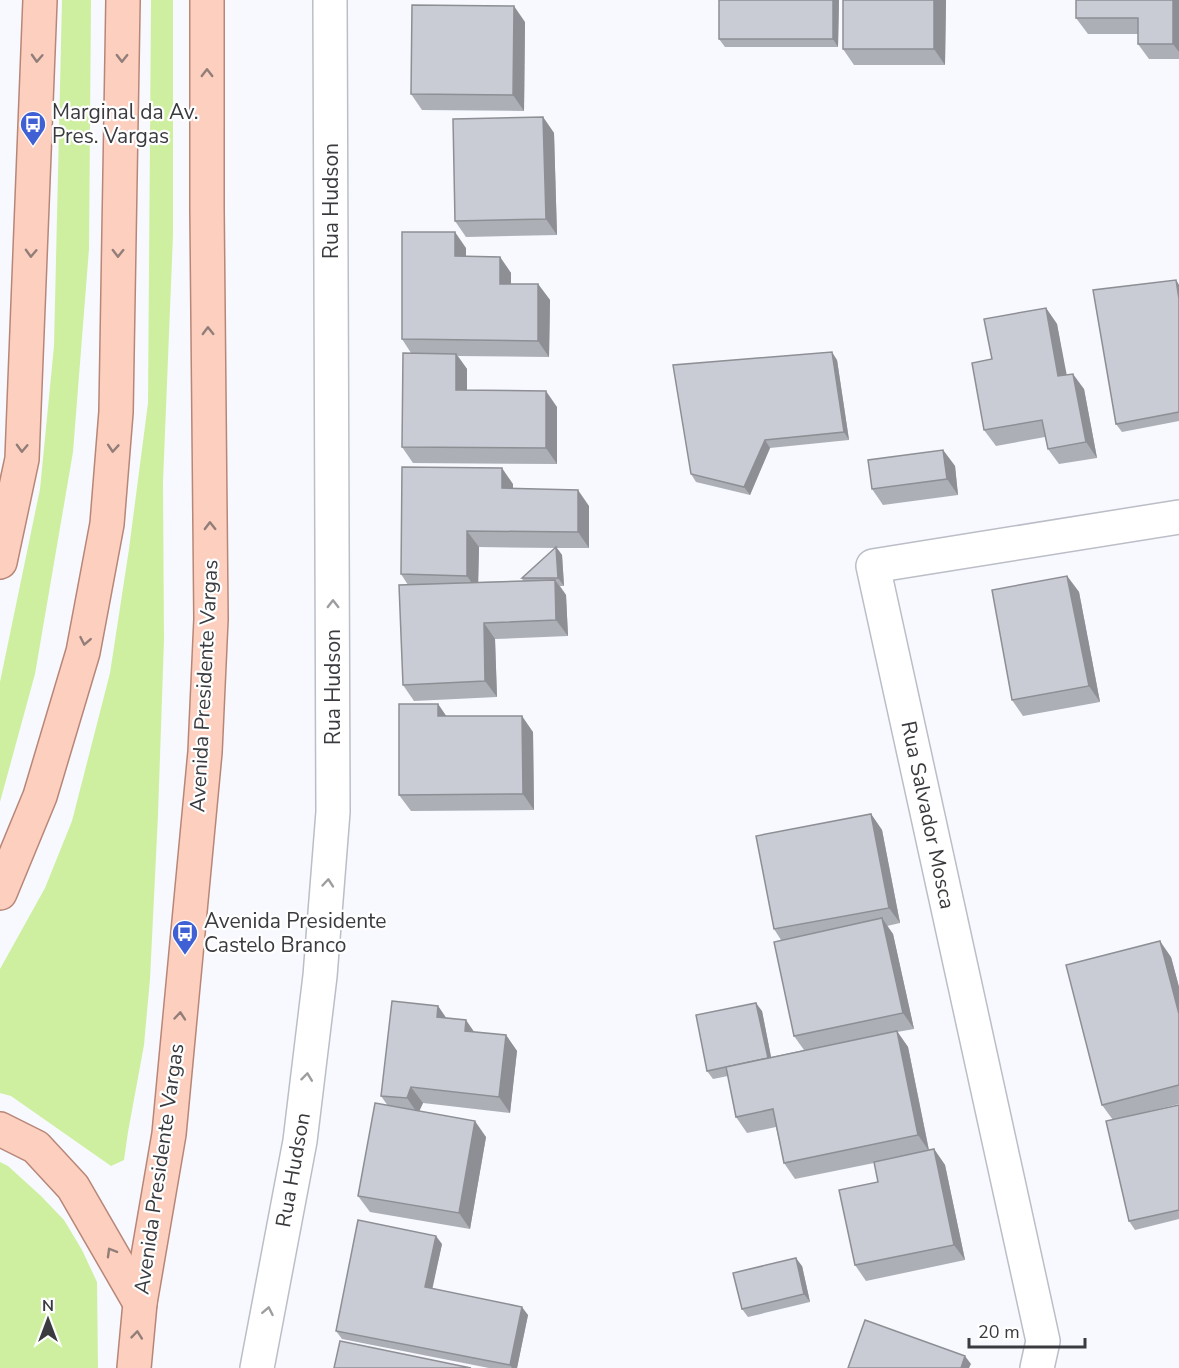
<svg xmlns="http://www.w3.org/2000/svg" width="1179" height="1368" font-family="'Nunito Sans',sans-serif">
	<rect width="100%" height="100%" fill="#f7f9ff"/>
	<!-- green -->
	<g fill="#ceef9f">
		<polygon points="62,0 91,0 89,249 73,452 35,674 0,802 0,682 40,489 54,346"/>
		<polygon points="151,0 173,0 173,235 163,482 164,640 158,815 150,979 144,1045 128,1132 124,1160 111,1166 11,1096 0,1093 0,969 45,888 72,821 110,673 129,549 148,403"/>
		<polygon points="0,1162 8,1166 41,1196 64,1220 82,1250 97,1282 98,1368 0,1368"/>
	</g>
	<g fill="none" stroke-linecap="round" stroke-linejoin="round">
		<!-- minor casing -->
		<g stroke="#bbbec7" stroke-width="36">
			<g id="minor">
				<polyline points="257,1368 300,1141 320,976 333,812 330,0"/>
				<polyline points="1037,1368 1043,1341 873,566 1179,517"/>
			</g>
		</g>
		<!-- primary casing -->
		<g stroke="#b88677" stroke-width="36">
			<g id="primary">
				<polyline points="0,562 22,459 40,0"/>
				<polyline points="0,893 40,796 83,652 107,524 116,412 123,0"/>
				<polyline points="0,1129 36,1147 73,1187 140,1303"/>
				<polyline points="134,1368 140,1303 169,1134 205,752 211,619 207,209 207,0"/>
			</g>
		</g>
		<!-- minor -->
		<use href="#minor" stroke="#fff" stroke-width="33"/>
		<!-- primary -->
		<use href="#primary" stroke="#fdcfbf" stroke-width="33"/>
	</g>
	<!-- wall -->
	<g fill="#adafb7" fill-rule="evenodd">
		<polygon points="839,0 838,47 725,47 719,39"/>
		<polygon points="843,0 946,0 945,65 854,65 843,49"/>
		<polygon points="1179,0 1179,59 1149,59 1138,44 1138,34 1088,34 1076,18"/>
		<polygon points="525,22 524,111 422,110 411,94"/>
		<polygon points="543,117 554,133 557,235 466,237 455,221"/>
		<polygon points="466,248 466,256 500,257 511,273 511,284 538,284 550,300 549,357 458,356 467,369 467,390 557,407 557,464 413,463 402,447 411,353 402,339"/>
		<polygon points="1176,280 1179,285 1179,421 1122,432 1116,424"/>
		<polygon points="1046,308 1057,324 1066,375 1084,389 1097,458 1059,464 1048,449 1045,437 996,446 984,430 992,359"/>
		<polygon points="837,360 849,440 770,448 750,495 696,482 691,474"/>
		<polygon points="943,450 955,466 958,495 883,505 872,489"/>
		<path d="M 513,484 L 513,489 L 589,506 L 589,548 L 557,548 L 562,555 L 564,586 L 560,586 L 566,595 L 568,636 L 495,639 L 497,697 L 414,701 L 403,685 L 408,585 L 401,574 ZM 479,547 L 556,548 L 522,578 L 523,581 L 478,582 Z"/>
		<polygon points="1067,576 1079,592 1100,702 1023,716 1012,700"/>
		<polygon points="438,704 446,716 533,732 534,810 411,811 399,795"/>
		<polygon points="871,814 882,830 900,923 887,926 893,934 914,1029 897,1032 908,1047 929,1150 934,1149 945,1165 965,1260 866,1281 855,1265 878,1182 874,1163 795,1179 784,1163 776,1127 747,1133 736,1117 728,1076 713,1079 707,1071 762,1011 771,1057 804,1050 794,1036 781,940 774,929"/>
		<polygon points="1171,957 1179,987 1179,1104 1142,1113 1179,1105 1179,1219 1135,1230 1129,1221 1113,1120 1102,1105"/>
		<polygon points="438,1006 446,1018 475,1032 506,1035 517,1051 510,1113 423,1103 419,1111 486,1137 470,1229 370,1212 358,1196 388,1106 381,1096"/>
		<polygon points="442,1244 432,1288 528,1315 517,1368 489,1368 342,1339 336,1331"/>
		<polygon points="802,1266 810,1302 748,1317 742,1309"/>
	</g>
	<!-- shaded-wall -->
	<g fill="#8d8f95">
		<polygon points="833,0 839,0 838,47 833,39"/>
		<polygon points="934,0 946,0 945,65 934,49"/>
		<polygon points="1173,0 1179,0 1179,52 1173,44"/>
		<polygon points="514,6 525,22 524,111 513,95"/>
		<polygon points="543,117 554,133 557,235 546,219"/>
		<polygon points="455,232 466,248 466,272 455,256"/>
		<polygon points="500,257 511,273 511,300 500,284"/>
		<polygon points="1176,280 1179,285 1179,299"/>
		<polygon points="538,284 550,300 549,357 538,341"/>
		<polygon points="1046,308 1057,324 1070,392 1058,376"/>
		<polygon points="832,352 837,360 849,440 844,432"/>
		<polygon points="456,354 467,369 467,406 456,390"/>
		<polygon points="1073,374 1084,389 1097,458 1086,442"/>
		<polygon points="546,391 557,407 557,464 546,448"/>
		<polygon points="765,440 770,448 750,495 744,487"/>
		<polygon points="943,450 955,466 958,495 947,479"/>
		<polygon points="502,468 513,484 513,504 502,488"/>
		<polygon points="578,490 589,506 589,548 578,532"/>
		<polygon points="467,531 479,547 478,592 467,576"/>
		<polygon points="556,547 562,555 564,586 558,578"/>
		<polygon points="1067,576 1079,592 1100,702 1089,686"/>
		<polygon points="555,580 566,595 568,636 556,620"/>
		<polygon points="484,623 495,639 497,697 485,681"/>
		<polygon points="438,704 449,720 438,716"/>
		<polygon points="522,716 533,732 534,810 523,794"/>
		<polygon points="871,814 882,830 900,923 889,908"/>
		<polygon points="882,918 893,934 914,1029 903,1013"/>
		<polygon points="1160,941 1171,957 1179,987 1179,1014"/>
		<polygon points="756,1003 762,1011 773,1067 768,1059"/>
		<polygon points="438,1006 449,1022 437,1017"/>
		<polygon points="466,1020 477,1036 465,1031"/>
		<polygon points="897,1031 908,1047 929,1151 918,1135"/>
		<polygon points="506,1035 517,1051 510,1113 499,1097"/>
		<polygon points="411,1087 423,1103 418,1114 407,1098"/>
		<polygon points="475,1121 486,1137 470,1229 459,1213"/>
		<polygon points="934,1149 945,1165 965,1260 954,1245"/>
		<polygon points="436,1236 442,1244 431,1295 425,1287"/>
		<polygon points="796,1258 802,1266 810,1302 804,1294"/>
		<polygon points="522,1307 528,1315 517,1368 512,1368 510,1365"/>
		<polygon points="965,1356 971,1364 969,1368 961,1368"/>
	</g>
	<!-- building -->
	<g fill="#c9ccd5" stroke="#8d8f95" stroke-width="1.5">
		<rect x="719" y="0" width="114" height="39"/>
		<rect x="843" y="0" width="91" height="49"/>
		<polygon points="1076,0 1173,0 1173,44 1138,44 1138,18 1076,18"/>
		<polygon points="412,5 514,6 513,95 411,94"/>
		<polygon points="543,117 546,219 455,221 453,119"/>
		<polygon points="402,232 455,232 455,256 500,257 500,284 538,284 538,341 402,339"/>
		<polygon points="1176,280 1179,299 1179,412 1116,424 1093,290"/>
		<polygon points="1046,308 1058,376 1073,374 1086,442 1048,449 1042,420 984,430 972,363 992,359 984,319"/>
		<polygon points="832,352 844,432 765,440 744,487 691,474 673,365"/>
		<polygon points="403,353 456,354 456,390 546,391 546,448 402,447"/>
		<polygon points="943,450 947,479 872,489 868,460"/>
		<polygon points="402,467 502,468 502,488 578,490 578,532 467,531 467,576 401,574"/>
		<polygon points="556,547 558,578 522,578"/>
		<polygon points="1067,576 1089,686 1012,700 992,590"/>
		<polygon points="555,580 556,620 484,623 485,681 403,685 399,585"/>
		<polygon points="399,704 438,704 438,716 522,716 523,794 399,795"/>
		<polygon points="871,814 889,908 774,929 756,836"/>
		<polygon points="882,918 903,1013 794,1036 774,942"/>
		<polygon points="1160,941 1179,1014 1179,1085 1102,1105 1066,965"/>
		<polygon points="392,1001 438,1006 437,1017 466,1020 465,1031 506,1035 499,1097 411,1087 407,1098 381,1096"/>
		<polygon points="756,1003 768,1058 707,1071 696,1015"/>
		<polygon points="897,1031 918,1135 784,1163 773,1109 736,1117 726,1067"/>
		<polygon points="375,1103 475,1121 459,1213 358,1196"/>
		<polygon points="1179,1105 1179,1210 1129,1221 1106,1121"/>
		<polygon points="934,1149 954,1245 855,1265 839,1190 878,1182 874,1162"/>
		<polygon points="358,1220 436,1236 425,1287 522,1307 510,1365 336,1331"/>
		<polygon points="796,1258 804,1294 742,1309 733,1273"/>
		<polygon points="865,1320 965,1356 961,1368 848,1368"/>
		<polygon points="340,1341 471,1368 334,1368"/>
	</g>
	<!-- one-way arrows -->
	<defs><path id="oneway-chevron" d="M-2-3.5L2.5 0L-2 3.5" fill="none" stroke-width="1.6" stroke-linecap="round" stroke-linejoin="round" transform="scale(1.5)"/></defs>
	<g stroke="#927e79">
		<use href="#oneway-chevron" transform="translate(37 58) rotate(93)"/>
		<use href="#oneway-chevron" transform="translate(122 58) rotate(91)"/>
		<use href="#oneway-chevron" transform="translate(207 73) rotate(-90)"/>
		<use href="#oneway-chevron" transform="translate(31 253) rotate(92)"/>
		<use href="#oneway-chevron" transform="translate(118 253) rotate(91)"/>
		<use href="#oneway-chevron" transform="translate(208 331) rotate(-91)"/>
		<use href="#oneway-chevron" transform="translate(22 448) rotate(92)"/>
		<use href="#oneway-chevron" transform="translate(113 448) rotate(94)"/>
		<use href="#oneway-chevron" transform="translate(210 526) rotate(-91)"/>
		<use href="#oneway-chevron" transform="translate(85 641) rotate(101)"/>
		<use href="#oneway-chevron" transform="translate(180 1016) rotate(-85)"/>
		<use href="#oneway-chevron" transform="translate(111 1252) rotate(-120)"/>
		<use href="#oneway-chevron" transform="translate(137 1335) rotate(-84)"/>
	</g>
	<g stroke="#9c9d9f">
		<use href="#oneway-chevron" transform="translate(333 604) rotate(-90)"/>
		<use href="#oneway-chevron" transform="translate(328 883) rotate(-85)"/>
		<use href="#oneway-chevron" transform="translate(307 1077) rotate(-83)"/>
		<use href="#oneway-chevron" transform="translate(268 1311) rotate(-79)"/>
	</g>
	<!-- icons -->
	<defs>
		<g id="bus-pin" transform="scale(1.35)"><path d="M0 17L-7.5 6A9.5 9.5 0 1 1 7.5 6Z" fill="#3f61d3" stroke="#fff"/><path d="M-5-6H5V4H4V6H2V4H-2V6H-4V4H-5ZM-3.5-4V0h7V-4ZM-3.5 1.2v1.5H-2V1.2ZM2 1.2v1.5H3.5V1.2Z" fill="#fff"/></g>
	</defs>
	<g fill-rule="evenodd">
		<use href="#bus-pin" x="33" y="124"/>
		<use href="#bus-pin" x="185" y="933"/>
	</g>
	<g text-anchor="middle" stroke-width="4.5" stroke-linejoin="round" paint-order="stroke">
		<!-- poi labels -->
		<g font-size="21" fill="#3a3b3f" stroke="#fff" text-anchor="start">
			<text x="52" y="119">Marginal da Av.<tspan x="52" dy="24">Pres. Vargas</tspan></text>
			<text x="204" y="928">Avenida Presidente<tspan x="204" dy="24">Castelo Branco</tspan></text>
		</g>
		<!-- street labels -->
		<g font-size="21" fill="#3a3b3f" stroke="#fff">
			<text transform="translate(331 201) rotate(-90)" y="7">Rua Hudson</text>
			<text transform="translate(204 686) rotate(-87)" y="7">Avenida Presidente Vargas</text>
			<text transform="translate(333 687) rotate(-90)" y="7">Rua Hudson</text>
			<text transform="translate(928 815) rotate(78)" y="7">Rua Salvador Mosca</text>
			<text transform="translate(159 1169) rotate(-82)" y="7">Avenida Presidente Vargas</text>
			<text transform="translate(293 1170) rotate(-80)" y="7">Rua Hudson</text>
		</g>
	</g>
	<!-- north arrow -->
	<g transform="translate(48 1320)" stroke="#ffffff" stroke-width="4.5" paint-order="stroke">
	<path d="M0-4.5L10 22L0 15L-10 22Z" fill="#3a3b3f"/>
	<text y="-9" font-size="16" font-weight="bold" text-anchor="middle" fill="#3a3b3f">N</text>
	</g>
	<!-- scale -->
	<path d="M969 1338v9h116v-9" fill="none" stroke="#3a3b3f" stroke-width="3"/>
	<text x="978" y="1338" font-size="18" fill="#3a3b3f" stroke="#ffffff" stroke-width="4.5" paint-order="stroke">20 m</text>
</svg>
